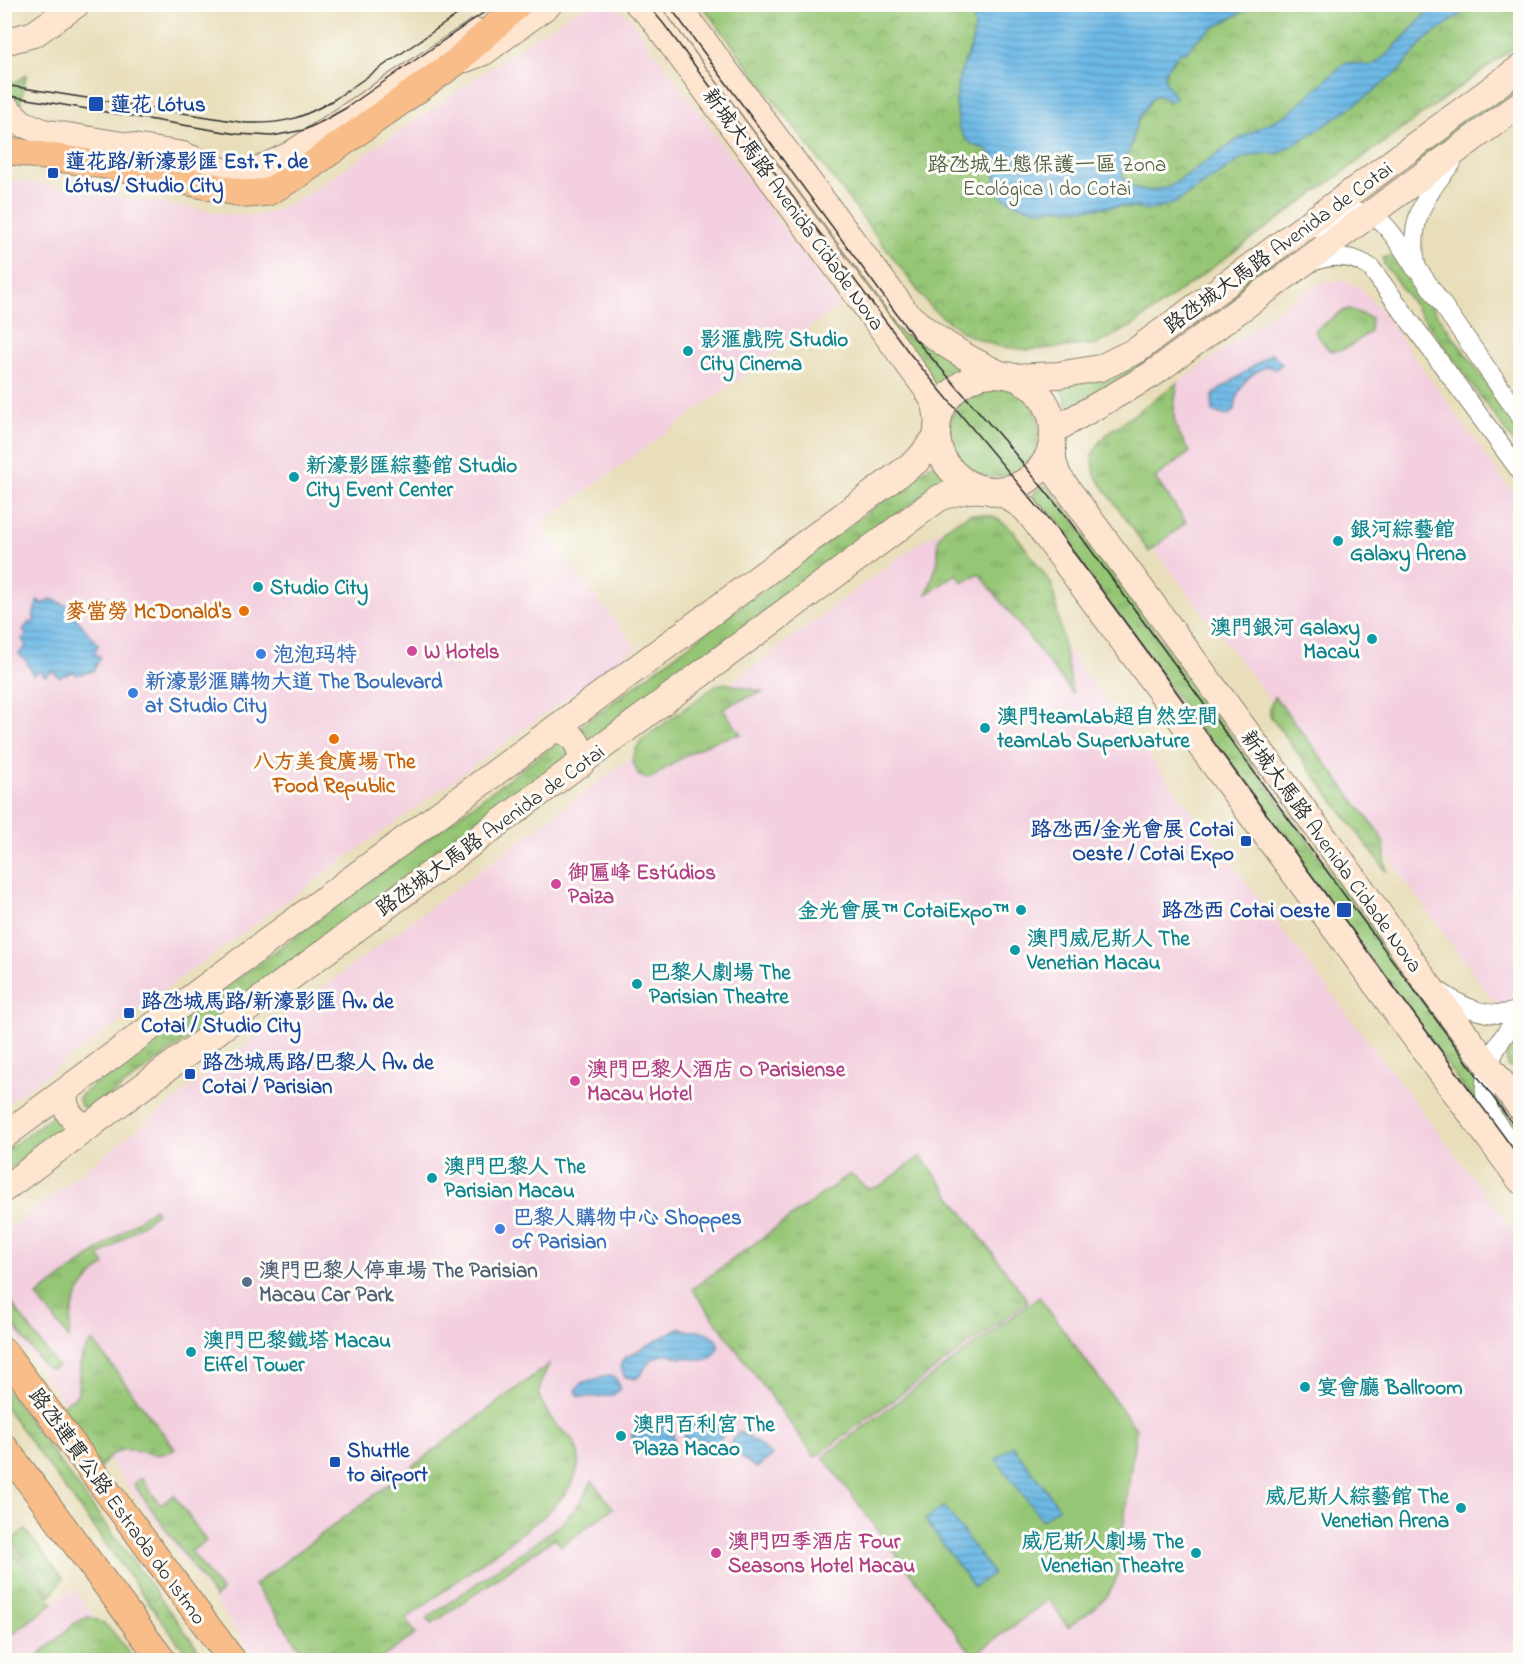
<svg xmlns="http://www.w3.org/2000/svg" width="1525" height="1665" font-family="'Indie Flower','LXGW WenKai TC',sans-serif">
	<defs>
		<pattern id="grass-tufts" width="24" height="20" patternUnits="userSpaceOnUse" patternTransform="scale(1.5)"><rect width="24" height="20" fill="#95c675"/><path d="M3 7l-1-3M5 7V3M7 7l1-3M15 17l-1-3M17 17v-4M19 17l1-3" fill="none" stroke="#7aa160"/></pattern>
		<pattern id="park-crowns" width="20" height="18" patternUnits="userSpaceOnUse" patternTransform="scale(1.5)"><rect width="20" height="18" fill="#95c675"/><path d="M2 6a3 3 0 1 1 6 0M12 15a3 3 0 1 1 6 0" fill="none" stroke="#7aa160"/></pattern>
		<pattern id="water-rules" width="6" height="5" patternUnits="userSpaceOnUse" patternTransform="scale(1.5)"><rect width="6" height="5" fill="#6dbae7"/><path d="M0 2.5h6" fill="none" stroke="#5a97bb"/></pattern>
	</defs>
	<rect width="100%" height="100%" fill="#fdfcf7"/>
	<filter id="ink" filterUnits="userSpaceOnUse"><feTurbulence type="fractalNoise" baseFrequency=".0167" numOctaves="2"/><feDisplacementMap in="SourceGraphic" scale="12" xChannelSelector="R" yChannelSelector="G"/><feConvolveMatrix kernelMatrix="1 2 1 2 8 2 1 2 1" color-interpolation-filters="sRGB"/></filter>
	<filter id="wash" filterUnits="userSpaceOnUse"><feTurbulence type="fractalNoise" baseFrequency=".008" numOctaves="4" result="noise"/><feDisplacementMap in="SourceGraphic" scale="24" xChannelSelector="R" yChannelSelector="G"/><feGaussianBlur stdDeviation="1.35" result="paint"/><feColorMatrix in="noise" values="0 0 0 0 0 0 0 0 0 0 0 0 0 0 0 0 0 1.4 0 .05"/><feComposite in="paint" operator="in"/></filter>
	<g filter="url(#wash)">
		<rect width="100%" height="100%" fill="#e8deba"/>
		<!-- built -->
		<g fill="#f3cfdf">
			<polygon points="598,4 619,10 630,18 840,305 540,525 636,648 5,1105 5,179 239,216 256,216 275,211 312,191 573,12"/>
			<polygon points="1341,280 1359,287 1378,307 1520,503 1520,1037 1328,775 1107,488 1130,418 1296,297 1321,283"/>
			<polygon points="953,529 991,550 1520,1239 1520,1660 257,1660 218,1605 5,1325 5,1232 251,1041 920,542 940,531"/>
			<polygon points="73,1588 126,1660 5,1660 5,1642"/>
		</g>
		<!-- grass -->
		<g fill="url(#grass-tufts)" stroke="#607850" stroke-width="1.5">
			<path d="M 653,5 L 662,5 L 914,333 L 966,366 C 953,373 944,380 936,392 Z"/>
			<polygon points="26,75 16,128 5,136 5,89"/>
			<polygon points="1520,79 1520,88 1118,381 1068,413 1064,395 1056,384 1084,381"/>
			<polygon points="1394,255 1520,429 1520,451 1384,264 1383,258"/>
			<path d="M 1349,309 L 1371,318 L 1370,331 C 1359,340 1344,354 1329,350 L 1314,331 L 1341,312 Z"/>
			<path d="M 1178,383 C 1172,417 1170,422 1190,452 L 1155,478 L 1186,522 L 1149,552 L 1095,475 L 1092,455 L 1102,439 L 1112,430 Z"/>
			<circle cx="994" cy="432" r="45"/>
			<polygon points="935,462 946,478 588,742 586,733 578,728"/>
			<polygon points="1041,487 1047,487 1052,491 1520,1131 1520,1164 1031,499 1033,494"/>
			<polygon points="970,514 993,516 1002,522 1014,532 1052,585 1073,694 979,573 963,583 957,574 927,594 938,561 938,539 945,528"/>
			<path d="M 724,683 L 763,692 L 735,702 L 723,709 L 741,734 C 707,740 680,758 653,777 L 647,779 L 639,776 L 632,760 L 637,747 L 643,739 L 717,685 Z"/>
			<polygon points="1275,697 1379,833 1384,844 1386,871 1270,716 1270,707"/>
			<polygon points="560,741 565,742 570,756 95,1107 88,1110 81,1106 79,1098 84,1092"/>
			<polygon points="1520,1034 1520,1051 1511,1068 1507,1066 1506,1055"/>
			<polygon points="59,1111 68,1125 5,1172 4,1152"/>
			<polygon points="921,1156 1028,1301 815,1457 692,1289 850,1174 868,1189 880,1186"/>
			<path d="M 154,1208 L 157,1213 L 99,1257 L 105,1265 C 76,1288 71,1303 69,1339 L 37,1296 Z"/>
			<path d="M 10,1301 L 58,1367 C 52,1371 49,1369 43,1365 L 5,1313 L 5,1304 Z"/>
			<path d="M 93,1341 L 175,1449 C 145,1468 128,1428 100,1468 L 54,1411 L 77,1395 C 81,1376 76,1353 93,1341 Z"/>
			<path d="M 549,1364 L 541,1382 L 539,1397 C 544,1406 549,1417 556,1425 C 562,1430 569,1434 573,1441 C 591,1469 563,1499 543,1517 L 406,1619 L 416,1634 L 379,1660 L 342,1660 L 334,1650 L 319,1660 L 309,1660 L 254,1585 Z"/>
			<polygon points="5,1388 206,1660 191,1660 5,1407"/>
			<polygon points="141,1477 160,1505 174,1495 206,1541 191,1551 221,1591 215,1598 135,1486 135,1482"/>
			<path d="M 592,1481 L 613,1508 L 561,1546 L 555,1538 L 432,1624 L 427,1618 C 452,1601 477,1583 502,1565 C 535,1542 577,1520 592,1481 Z"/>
			<polygon points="25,1530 63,1578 53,1593 50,1595 11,1540"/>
			<path d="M 88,1617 C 110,1621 121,1643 134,1660 L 33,1660 L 75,1623 Z"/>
		</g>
		<!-- park -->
		<g fill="url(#park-crowns)" stroke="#607850" stroke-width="1.5">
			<polygon points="1520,4 1520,43 1132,326 1097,344 1028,350 997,346 965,334 931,308 702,5"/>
			<polygon points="4,1537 53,1603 5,1640 4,1640"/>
		</g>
		<!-- garden -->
		<path fill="#95c675" stroke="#607850" stroke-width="1.5" d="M 1039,1297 L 1136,1429 L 1117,1576 C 1110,1601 1088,1612 1068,1627 L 1049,1599 L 973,1656 L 823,1457 Z"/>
		<!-- water -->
		<g fill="url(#water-rules)" stroke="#4c7289" stroke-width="1.5">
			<path d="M 972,5 L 1255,5 C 1238,15 1195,34 1187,52 L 1180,52 C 1161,76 1159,73 1176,98 L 1168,102 L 1165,97 L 1154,96 L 1141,114 L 1133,134 L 1133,141 L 1124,161 L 1122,175 L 1129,186 L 1148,191 L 1169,187 L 1242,137 L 1289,113 L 1346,62 L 1372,66 L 1390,52 L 1434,5 L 1473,5 L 1424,41 L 1399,71 L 1366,97 L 1321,128 L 1279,153 L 1258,154 L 1243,158 L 1175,203 L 1151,210 L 1118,206 L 1083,209 L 1056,208 L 1038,210 L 1018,205 L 1001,196 L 995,179 L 995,161 L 988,150 L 973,145 L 965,138 L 959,127 L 956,103 L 959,77 L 971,46 L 975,29 Z"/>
			<path d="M 1272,353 L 1282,364 L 1276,369 L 1267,366 C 1247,375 1236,388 1235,410 L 1227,416 L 1213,412 L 1212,397 L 1215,393 Z"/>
			<polygon points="51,599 66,605 98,645 94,654 101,657 93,671 77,675 74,672 59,677 53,671 45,676 39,671 33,675 27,662 19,654 26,646 22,639 27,636 23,630 29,622 33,623 35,618 33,616 38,600 42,604"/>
			<path d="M 679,1328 C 689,1334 701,1328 711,1335 C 714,1337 718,1341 718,1346 C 719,1350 717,1351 715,1354 C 707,1363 699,1360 689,1358 C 683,1356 687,1359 680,1358 C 675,1357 672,1354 667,1354 C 642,1358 649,1369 636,1379 L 625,1377 C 620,1369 620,1364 626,1357 Z"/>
			<path d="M 609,1375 C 617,1378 619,1382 619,1390 L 613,1395 C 607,1396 583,1398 578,1396 L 576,1390 C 581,1380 585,1382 593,1380 C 599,1378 603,1376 609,1375 Z"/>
			<polygon points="683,1419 709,1421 726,1426 719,1444 708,1441 684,1439"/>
			<polygon points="671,1421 674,1440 662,1442 641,1451 631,1435 652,1425"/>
			<polygon points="738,1431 756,1442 772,1456 756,1468 729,1448"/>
			<polygon points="1013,1446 1059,1507 1042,1520 996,1459"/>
			<polygon points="944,1506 993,1573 974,1587 925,1520"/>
		</g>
	</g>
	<g filter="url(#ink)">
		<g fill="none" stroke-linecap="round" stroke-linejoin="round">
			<!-- street casing -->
			<g stroke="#8a8472" stroke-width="20">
				<g id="street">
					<path d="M 1452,163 C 1424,195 1407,225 1417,268 L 1520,416"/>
					<path d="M 1321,230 C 1329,224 1336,217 1345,214 C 1380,201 1399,245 1415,268"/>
					<path d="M 1310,263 C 1331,254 1353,255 1371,268 L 1520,471"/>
					<path d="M 1439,991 C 1463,1008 1491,1021 1520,1010"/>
					<path d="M 1520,1016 C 1498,1039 1474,1079 1490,1112 C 1498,1127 1511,1141 1520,1154"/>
				</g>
			</g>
			<!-- secondary casing -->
			<g stroke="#8a8472" stroke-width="28">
				<g id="secondary">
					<polyline points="638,4 651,16 926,388 935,403 938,420"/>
					<path d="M 676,4 L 907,314 C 935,340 965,358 1000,374"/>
					<polyline points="4,42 34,34 77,4"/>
					<polyline points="465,59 484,52 549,4"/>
					<polyline points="4,106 22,123 43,132 183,155 235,176 258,170 290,155 477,32"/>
					<circle cx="995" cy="432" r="58"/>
					<polyline points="1014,377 1058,375 1100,368 1137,350 1520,68"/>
					<polyline points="1054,430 1151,375 1520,104"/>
					<polyline points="1053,445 1053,461 1058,476 1354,878 1427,983 1520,1107"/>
					<polyline points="989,491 1006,495 1026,509 1520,1180"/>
					<path d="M 555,729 C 573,732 582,745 581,764"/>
					<path d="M 65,1092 C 63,1110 72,1123 90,1126"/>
					<polyline points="4,1136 918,460 937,436"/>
					<path d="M 4,1189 L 939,498 C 955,492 967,489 983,490"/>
				</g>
			</g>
			<!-- primary casing -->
			<g stroke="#8a8472" stroke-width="29">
				<g id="primary">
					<path d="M 4,150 L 124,168 L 246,194 L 268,192 L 299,174 L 456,62 C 476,42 498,25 518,4"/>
					<polyline points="4,1352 232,1660"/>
					<polyline points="4,1447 162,1660"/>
				</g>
			</g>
			<!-- street -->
			<use href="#street" stroke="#fff" stroke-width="18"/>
			<!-- secondary -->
			<use href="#secondary" stroke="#fde5d0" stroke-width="26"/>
			<!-- primary -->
			<use href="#primary" stroke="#f9bd89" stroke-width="27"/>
			<!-- tram -->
			<g stroke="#2b2b2b" stroke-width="1.5">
				<polyline points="647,4 663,23 910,354 1057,530 1520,1158"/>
				<polyline points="668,4 915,339 1007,444 1068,519 1520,1134"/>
				<path d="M 4,85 L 246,123 C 285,124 301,119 335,99 L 473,4"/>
				<polyline points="4,95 237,134 272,136 304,130 323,121 346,108 496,4"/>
			</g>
		</g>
	</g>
	<!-- markers -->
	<g fill="#1a4fb4" stroke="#fdfcf7" stroke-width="2">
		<rect x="88" y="96" width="16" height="16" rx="3"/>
		<rect x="47" y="167" width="12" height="12" rx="3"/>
		<rect x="1240" y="835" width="12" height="12" rx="3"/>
		<rect x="1336" y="902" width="16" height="16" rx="3"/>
		<rect x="123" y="1007" width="12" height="12" rx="3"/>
		<rect x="184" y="1068" width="12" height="12" rx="3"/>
		<rect x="329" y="1456" width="12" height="12" rx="3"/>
	</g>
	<g fill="#0f9aa8" stroke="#fdfcf7" stroke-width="2">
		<circle cx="688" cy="351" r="6"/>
		<circle cx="294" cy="477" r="6"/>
		<circle cx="1338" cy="541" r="6"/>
		<circle cx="258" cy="587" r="6"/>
		<circle cx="1372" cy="639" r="6"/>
		<circle cx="985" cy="728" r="6"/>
		<circle cx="1021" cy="910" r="6"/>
		<circle cx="1015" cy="950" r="6"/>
		<circle cx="637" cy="984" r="6"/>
		<circle cx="432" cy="1178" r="6"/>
		<circle cx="191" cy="1352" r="6"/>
		<circle cx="1305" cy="1387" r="6"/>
		<circle cx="621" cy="1436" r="6"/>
		<circle cx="1461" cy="1508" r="6"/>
		<circle cx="1196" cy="1553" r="6"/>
	</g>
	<g fill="#e8710a" stroke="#fdfcf7" stroke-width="2">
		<circle cx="244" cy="611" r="6"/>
		<circle cx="334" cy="739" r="6"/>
	</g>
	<g fill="#d1479c" stroke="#fdfcf7" stroke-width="2">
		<circle cx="412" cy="651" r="6"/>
		<circle cx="556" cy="884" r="6"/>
		<circle cx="575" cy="1081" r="6"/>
		<circle cx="716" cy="1553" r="6"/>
	</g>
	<g fill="#3f7fe0" stroke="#fdfcf7" stroke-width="2">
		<circle cx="261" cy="654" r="6"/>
		<circle cx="133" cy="693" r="6"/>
		<circle cx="500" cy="1229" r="6"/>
	</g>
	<circle fill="#5c6f8a" stroke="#fdfcf7" stroke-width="2" cx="247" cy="1282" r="6"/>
	<g text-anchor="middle" stroke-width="6" stroke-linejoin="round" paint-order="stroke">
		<!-- transit labels -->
		<g font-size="21" font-weight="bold" fill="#164399" stroke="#fdfcf7" text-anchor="start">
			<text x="110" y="111">蓮花 Lótus</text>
			<text x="65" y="168">蓮花路/新濠影匯 Est. F. de<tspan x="65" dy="24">Lótus/ Studio City</tspan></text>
			<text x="1234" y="836" text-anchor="end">路氹西/金光會展 Cotai<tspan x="1234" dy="24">Oeste / Cotai Expo</tspan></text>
			<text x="1330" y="917" text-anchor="end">路氹西 Cotai Oeste</text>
			<text x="141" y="1008">路氹城馬路/新濠影匯 Av. de<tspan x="141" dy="24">Cotai / Studio City</tspan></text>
			<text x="202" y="1069">路氹城馬路/巴黎人 Av. de<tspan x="202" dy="24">Cotai / Parisian</tspan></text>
			<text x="347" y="1457">Shuttle<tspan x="347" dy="24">to airport</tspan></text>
		</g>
		<!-- park labels -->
		<g font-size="21" fill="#506145" stroke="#fdfcf7">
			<text x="1047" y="171">路氹城生態保護一區 Zona<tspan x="1047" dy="24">Ecológica I do Cotai</tspan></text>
		</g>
		<!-- street labels -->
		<g font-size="21" fill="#2b2b2b" stroke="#fdfcf7">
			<text transform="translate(794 209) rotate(54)" y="7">新城大馬路 Avenida Cidade Nova</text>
			<text transform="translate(1278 247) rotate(-36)" y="7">路氹城大馬路 Avenida de Cotai</text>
			<text transform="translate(490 830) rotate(-36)" y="7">路氹城大馬路 Avenida de Cotai</text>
			<text transform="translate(1332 851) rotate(54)" y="7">新城大馬路 Avenida Cidade Nova</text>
			<text transform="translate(118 1506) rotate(54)" y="7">路氹連貫公路 Estrada do Istmo</text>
		</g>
		<!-- culture labels -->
		<g font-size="21" font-weight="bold" fill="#0d838f" stroke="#fdfcf7" text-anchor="start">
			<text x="700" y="346">影滙戲院 Studio<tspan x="700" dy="24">City Cinema</tspan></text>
			<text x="306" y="472">新濠影匯綜藝館 Studio<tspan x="306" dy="24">City Event Center</tspan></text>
			<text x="1350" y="536">銀河綜藝館<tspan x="1350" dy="24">Galaxy Arena</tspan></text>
			<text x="270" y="594">Studio City</text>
			<text x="1360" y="634" text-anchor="end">澳門銀河 Galaxy<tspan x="1360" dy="24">Macau</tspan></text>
			<text x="997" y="723">澳門teamLab超自然空間<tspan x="997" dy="24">teamLab SuperNature</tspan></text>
			<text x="1009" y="917" text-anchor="end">金光會展™ CotaiExpo™</text>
			<text x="1027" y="945">澳門威尼斯人 The<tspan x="1027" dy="24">Venetian Macau</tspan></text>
			<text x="649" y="979">巴黎人劇場 The<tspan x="649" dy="24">Parisian Theatre</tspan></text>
			<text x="444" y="1173">澳門巴黎人 The<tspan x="444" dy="24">Parisian Macau</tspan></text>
			<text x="203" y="1347">澳門巴黎鐵塔 Macau<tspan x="203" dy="24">Eiffel Tower</tspan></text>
			<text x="1317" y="1394">宴會廳 Ballroom</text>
			<text x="633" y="1431">澳門百利宮 The<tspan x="633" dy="24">Plaza Macao</tspan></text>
			<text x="1449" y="1503" text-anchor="end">威尼斯人綜藝館 The<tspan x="1449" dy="24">Venetian Arena</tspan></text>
			<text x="1184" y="1548" text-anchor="end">威尼斯人劇場 The<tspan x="1184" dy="24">Venetian Theatre</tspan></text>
		</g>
		<!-- food labels -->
		<g font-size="21" font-weight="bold" fill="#c56008" stroke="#fdfcf7" text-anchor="end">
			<text x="232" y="618">麥當勞 McDonald's</text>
			<text x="334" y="768" text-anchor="middle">八方美食廣場 The<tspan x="334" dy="24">Food Republic</tspan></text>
		</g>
		<!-- hotel labels -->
		<g font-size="21" font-weight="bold" fill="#b23c85" stroke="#fdfcf7" text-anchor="start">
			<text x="424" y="658">W Hotels</text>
			<text x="568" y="879">御匾峰 Estúdios<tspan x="568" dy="24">Paiza</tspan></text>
			<text x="587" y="1076">澳門巴黎人酒店 O Parisiense<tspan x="587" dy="24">Macau Hotel</tspan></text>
			<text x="728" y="1548">澳門四季酒店 Four<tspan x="728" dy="24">Seasons Hotel Macau</tspan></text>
		</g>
		<!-- shop labels -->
		<g font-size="21" font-weight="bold" fill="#366cbe" stroke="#fdfcf7" text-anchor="start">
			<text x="273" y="661">泡泡玛特</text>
			<text x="145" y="688">新濠影滙購物大道 The Boulevard<tspan x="145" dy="24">at Studio City</tspan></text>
			<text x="512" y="1224">巴黎人購物中心 Shoppes<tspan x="512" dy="24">of Parisian</tspan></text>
		</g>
		<!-- service labels -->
		<g font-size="21" font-weight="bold" fill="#4e5e75" stroke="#fdfcf7" text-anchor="start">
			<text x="259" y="1277">澳門巴黎人停車場 The Parisian<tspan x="259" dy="24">Macau Car Park</tspan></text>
		</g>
	</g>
	<!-- margin -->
	<rect width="1525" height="1665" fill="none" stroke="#fdfcf7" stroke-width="24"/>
</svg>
